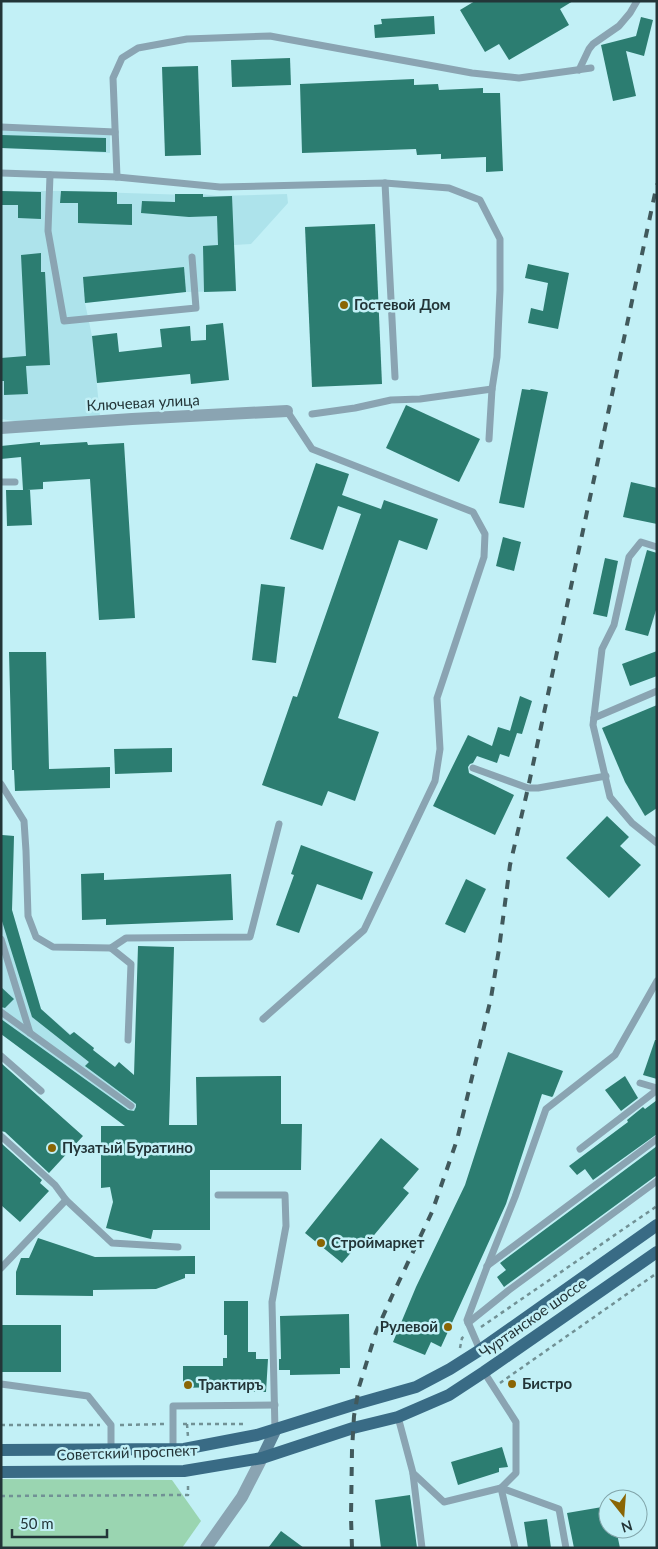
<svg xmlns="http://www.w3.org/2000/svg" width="658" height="1549" font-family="Lato,sans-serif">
	<rect width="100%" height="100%" fill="#c2f0f6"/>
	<!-- built -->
	<g fill="#ade3eb">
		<polygon points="1,125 110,130 110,153 1,148"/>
		<polygon points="1,191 61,191 190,195 203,194 217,196 287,194 288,203 251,244 234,245 236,291 186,292 85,303 92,336 100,416 21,422 1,419"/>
		<polygon points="1,835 14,836 12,910 41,1009 70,1034 74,1032 94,1048 93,1050 114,1067 119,1062 153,1100 134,1126 1,1034"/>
	</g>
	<!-- green -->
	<polygon fill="#9ad5b1" points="1,1479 172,1480 201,1521 182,1548 1,1548"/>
	<!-- building -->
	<g fill="#2c7d71">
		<polygon points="475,1 573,1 560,9 569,25 509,60 499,44 485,52 460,10"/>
		<polygon points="434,16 435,34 375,38 374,25 382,24 381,19"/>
		<polygon points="641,17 653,20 644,56 626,51 636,96 613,101 601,45 636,36"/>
		<polygon points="290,58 291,85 232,87 231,60"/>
		<polygon points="198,66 201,155 165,156 162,67"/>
		<polygon points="414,79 414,85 438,84 439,90 483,88 483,93 500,93 503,171 486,172 486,157 441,159 441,154 417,155 416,149 302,153 300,84"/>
		<polygon points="1,135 106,138 106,152 1,148"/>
		<polygon points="1,191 41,192 41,219 18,218 18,205 1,205"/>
		<polygon points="61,191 117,192 117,204 132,204 132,225 78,223 78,203 60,203"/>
		<polygon points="175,194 203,194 203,197 232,196 236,291 204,292 203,246 218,245 217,216 189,217 141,213 142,201 175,202"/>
		<polygon points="375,224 382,384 312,387 305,227"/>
		<polygon points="41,253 41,272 45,272 50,365 26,366 28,394 4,395 4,381 1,381 1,358 26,356 21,255"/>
		<polygon points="528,264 569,273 558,329 528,323 531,308 543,311 548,283 525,278"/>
		<polygon points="184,267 186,292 85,303 83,277"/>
		<polygon points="223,323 229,380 191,384 190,374 97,383 92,336 117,333 119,352 162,347 160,329 190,326 191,341 206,340 206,325"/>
		<polygon points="522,389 530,390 531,389 548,392 524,508 499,503"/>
		<polygon points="406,405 480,439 459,482 386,448"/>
		<polygon points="40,442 40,445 87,442 88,445 124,443 135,618 99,620 90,479 43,482 43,489 27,490 30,490 32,525 7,526 6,490 23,490 21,457 1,459 1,446"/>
		<polygon points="316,463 349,474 342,495 381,509 384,500 438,519 427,550 399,540 338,718 379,732 355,801 328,791 322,806 262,785 293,696 297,697 361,514 338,506 323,550 290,539"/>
		<polygon points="631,482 657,488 657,524 623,517"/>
		<polygon points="503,537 521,542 514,571 496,566"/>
		<polygon points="647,550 657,553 657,607 648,636 625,630"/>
		<polygon points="605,558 618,561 607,617 593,614"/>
		<polygon points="261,584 285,587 276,663 252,660"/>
		<polygon points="657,651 657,676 630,686 622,664"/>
		<polygon points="9,652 46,652 49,769 110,767 110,788 15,791 14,770 12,770"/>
		<polygon points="520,696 532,701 522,734 517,733 509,757 500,754 497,763 477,756 473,763 470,764 468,767 469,773 514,795 495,835 433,806 468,735 492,746 498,727 514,732 510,731"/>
		<polygon points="657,705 657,808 645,816 625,782 602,728"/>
		<polygon points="172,748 172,772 115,774 114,749"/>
		<polygon points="607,816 629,837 620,846 641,865 609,898 566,858"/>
		<polygon points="2,835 14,836 12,910 41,1009 70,1035 74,1032 94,1048 93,1050 115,1067 119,1062 134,1075 138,946 174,947 169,1125 197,1125 196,1077 281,1076 281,1124 302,1124 301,1170 210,1170 210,1230 153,1230 151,1239 106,1228 113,1202 110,1187 101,1188 101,1126 125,1126 1,1034 1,1019 128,1110 134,1111 136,1107 136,1104 85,1066 89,1062 32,1017 1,918"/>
		<polygon points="301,845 373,872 362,900 317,884 299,933 276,925 294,875 291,874"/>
		<polygon points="104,873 104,880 231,874 233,920 106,925 106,919 82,920 81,874"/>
		<polygon points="466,879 486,889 465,933 445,924"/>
		<polygon points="1,987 14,999 5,1008 1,1007"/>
		<polygon points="655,1040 657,1040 657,1079 643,1075"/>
		<polygon points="508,1052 563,1071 553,1096 552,1097 542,1094 506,1204 441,1347 431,1342 425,1355 393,1342 416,1287 465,1185"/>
		<polygon points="1,1063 83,1136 49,1173 5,1132 1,1131"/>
		<polygon points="625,1076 638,1098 621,1111 605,1090"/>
		<polygon points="657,1100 657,1134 593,1180 585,1169 577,1175 569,1166 628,1122 627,1120 643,1107 645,1109"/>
		<polygon points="381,1138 419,1169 403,1188 409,1193 365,1246 360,1242 342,1263 305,1233"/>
		<polygon points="1,1143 42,1180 40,1183 49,1191 20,1222 1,1205"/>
		<polygon points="657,1146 657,1175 504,1287 497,1277 506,1270 500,1263"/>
		<polygon points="38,1238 95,1257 195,1256 195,1274 185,1274 185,1278 156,1289 93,1290 93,1296 16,1295 16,1272 21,1258 29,1258"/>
		<polygon points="224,1301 248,1301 248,1352 256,1352 256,1359 268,1359 266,1392 251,1392 251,1386 183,1388 183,1366 223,1366 223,1358 227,1358 227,1335 224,1335"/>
		<polygon points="349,1314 350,1368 340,1368 340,1374 290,1375 290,1370 279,1370 279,1359 281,1359 280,1316"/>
		<rect x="1" y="1325" width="60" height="47"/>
		<polygon points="502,1447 508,1467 499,1468 499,1472 458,1485 451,1462"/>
		<polygon points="410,1495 417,1548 381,1548 375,1500"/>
		<polygon points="608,1506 608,1529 616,1529 620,1548 574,1548 567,1513"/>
		<polygon points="547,1519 551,1548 528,1548 524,1522"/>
		<polygon points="281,1531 304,1548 268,1548"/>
	</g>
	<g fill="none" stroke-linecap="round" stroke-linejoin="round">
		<!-- path -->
		<g stroke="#719195" stroke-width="2.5" stroke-dasharray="4 4" stroke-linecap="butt">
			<polyline points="481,1327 657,1206"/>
			<polyline points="460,1348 462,1338 465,1336"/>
			<polyline points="500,1383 657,1273"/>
			<polyline points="183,1424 245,1424"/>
			<polyline points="187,1424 188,1437"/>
			<polyline points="1,1425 100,1425"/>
			<polyline points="120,1425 165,1424"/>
			<polyline points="1,1496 188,1495 188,1483"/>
		</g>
		<!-- lane -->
		<g stroke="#8aa4b2" stroke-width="7">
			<polyline points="579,70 589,49 593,44 619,26 630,13 637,1"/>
			<polyline points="1,127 115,132"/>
			<polyline points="1,173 117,177 220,187 385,183 449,188 480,200 500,239 500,290 497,357 492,389 489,439"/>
			<polyline points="50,175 48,231 64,321 196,308 192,257"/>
			<polyline points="117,177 113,78 122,58 138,48 187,39 270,36 472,73 519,78 591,68"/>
			<polyline points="385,183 395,377"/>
			<polyline points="312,414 355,408 391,400 420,399 492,389"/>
			<polyline points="1,482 15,482"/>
			<polyline points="657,547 641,542 629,557 614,625 602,649 593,725 610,797 632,823 657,843"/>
			<polyline points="594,718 657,691"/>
			<polyline points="473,768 528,788 538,788 606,776"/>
			<polyline points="1,784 24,821 26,851 28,916 36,937 53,947 111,948 126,938 250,937 279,824"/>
			<polyline points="1,939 30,1033"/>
			<polyline points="111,948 131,964 128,1040"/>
			<polyline points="1,1012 131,1106"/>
			<polyline points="263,1019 364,930 435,781 440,749 437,698 484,557 485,534 473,512 312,449 287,411"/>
			<polyline points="1,1056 41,1091"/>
			<polyline points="640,1083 657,1088"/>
			<polyline points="1,1136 55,1185 66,1200 112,1243 178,1247"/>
			<polyline points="580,1149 657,1090"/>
			<polyline points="218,1195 285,1195 286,1226 272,1302 275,1430"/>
			<polyline points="487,1266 657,1139"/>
			<polyline points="1,1268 66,1200"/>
			<polyline points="468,1323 509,1290 657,1181"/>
			<polyline points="480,1350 467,1320 487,1267 515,1197 546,1109 615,1055 657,981"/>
			<polyline points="1,1384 88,1396 111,1425 111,1450"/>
			<polyline points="398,1417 413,1473 444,1502 501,1488 516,1473 516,1422 484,1372"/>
			<polyline points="173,1449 173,1406 275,1405"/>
			<polyline points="413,1474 422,1548"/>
			<polyline points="501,1488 559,1509 566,1548"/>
			<polyline points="501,1488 515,1548"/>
		</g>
		<!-- street -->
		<g stroke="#8aa4b2" stroke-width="12">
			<polyline points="1,428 132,419 287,411"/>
			<polyline points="206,1548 242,1497 262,1458"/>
		</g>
		<!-- secondary -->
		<polyline stroke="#5c8398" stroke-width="12" points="262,1458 275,1431"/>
		<!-- primary -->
		<g stroke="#396b85" stroke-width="12">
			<polyline points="1,1450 184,1449 257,1435 356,1404 416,1387 450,1369 480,1350 657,1225"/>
			<polyline points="1,1472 184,1471 262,1458 353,1428 398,1417 449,1395 484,1372 657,1252"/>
		</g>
		<!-- rail -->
		<polyline stroke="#41595c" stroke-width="4" stroke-dasharray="9 9" stroke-linecap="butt" points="352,1548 351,1517 352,1450 354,1416 359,1387 376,1332 392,1296 432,1212 457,1140 491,998 499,949 510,865 528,788 657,184"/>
	</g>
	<!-- markers -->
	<g fill="#8a6504" stroke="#c2f0f6" stroke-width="2">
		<circle cx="344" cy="305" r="5"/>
		<circle cx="52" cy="1148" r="5"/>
		<circle cx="321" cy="1243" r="5"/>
		<circle cx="448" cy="1327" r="5"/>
		<circle cx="512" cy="1384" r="5"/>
		<circle cx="188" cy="1385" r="5"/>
	</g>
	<g text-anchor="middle" stroke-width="5" stroke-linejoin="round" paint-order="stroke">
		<!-- poi labels -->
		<g font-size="15" font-weight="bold" fill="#233538" stroke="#c2f0f6" text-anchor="start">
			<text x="354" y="310">Гостевой Дом</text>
			<text x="62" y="1153">Пузатый Буратино</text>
			<text x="331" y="1248">Строймаркет</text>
			<text x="438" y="1332" text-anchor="end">Рулевой</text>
			<text x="522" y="1389">Бистро</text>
			<text x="198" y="1390">Трактиръ</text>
		</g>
		<!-- street labels -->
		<g font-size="15" fill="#233538" stroke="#c2f0f6">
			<text transform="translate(143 403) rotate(-3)" y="5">Ключевая улица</text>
			<text transform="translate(533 1318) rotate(-35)" y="5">Чуртанское шоссе</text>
			<text transform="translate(127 1453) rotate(-2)" y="5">Советский проспект</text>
		</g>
	</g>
	<!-- border -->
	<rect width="658" height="1549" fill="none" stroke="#233538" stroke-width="5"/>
	<!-- north arrow -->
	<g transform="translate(623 1514) rotate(163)"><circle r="24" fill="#c2f0f6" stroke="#82a5aa"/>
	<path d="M0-4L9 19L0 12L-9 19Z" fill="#8a6504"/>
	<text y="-8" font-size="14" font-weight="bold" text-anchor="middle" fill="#233538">N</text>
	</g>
	<!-- scale -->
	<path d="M12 1529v8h95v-8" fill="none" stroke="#233538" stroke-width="2.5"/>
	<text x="20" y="1529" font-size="15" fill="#233538" stroke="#c2f0f6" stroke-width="4" paint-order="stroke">50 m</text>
</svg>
